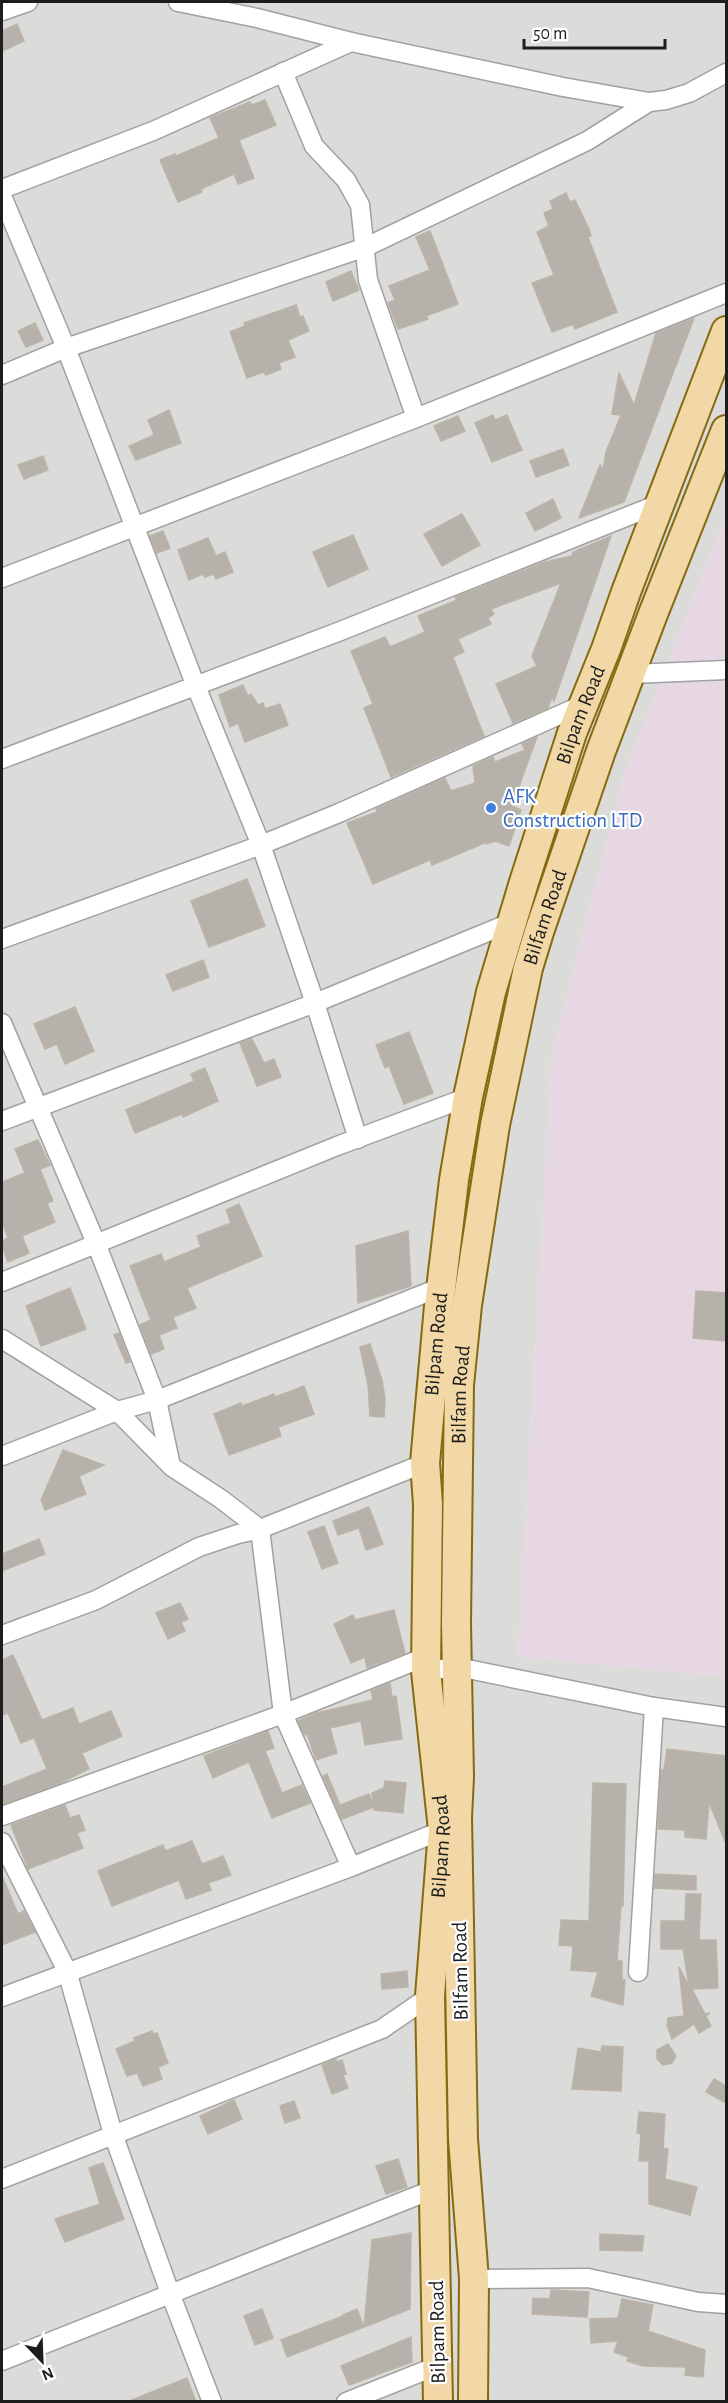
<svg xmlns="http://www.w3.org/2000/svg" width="728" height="2403" font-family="'Alegreya Sans',sans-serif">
	<rect width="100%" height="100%" fill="#edebe4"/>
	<!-- residential -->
	<polygon fill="#dbdbda" points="2,2 726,2 726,515 622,780 552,1056 518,1656 726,1677 726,2401 2,2402"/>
	<!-- industrial -->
	<polygon fill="#e6d7e2" points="726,515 726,1677 518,1657 552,1056 622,780"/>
	<!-- building -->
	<g fill="#b6b1aa" stroke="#bdb4a8" stroke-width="1.5">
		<polygon points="17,24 24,41 2,51 2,31"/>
		<polygon points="265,100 276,125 239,140 254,178 238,184 234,174 201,189 202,192 178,202 160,160 175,154 176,156 219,138 210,118 250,102 252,105"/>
		<polygon points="566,193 570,202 575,200 589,229 591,236 588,237 617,312 575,329 573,324 552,332 532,283 554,275 537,232 549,226 544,213 553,209 550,201"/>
		<polygon points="430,231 458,304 426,316 428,319 398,329 388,303 395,300 389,286 430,270 416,237"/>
		<polygon points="351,271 359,290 333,301 326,282"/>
		<polygon points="296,305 300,317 303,316 309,331 288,340 295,357 279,363 281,369 266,375 264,372 247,378 230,332 245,326 244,323"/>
		<polygon points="694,318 624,502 579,518 600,465 603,469 606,452 621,415 612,414 619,373 634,405 656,333"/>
		<polygon points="35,323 43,340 26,347 18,331"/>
		<polygon points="169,410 181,443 136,460 129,446 152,436 154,434 148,420"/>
		<polygon points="493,415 495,420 507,415 522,450 492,462 475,423"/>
		<polygon points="458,416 465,431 441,441 434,426"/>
		<polygon points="563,449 569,465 536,477 530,461"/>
		<polygon points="43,456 48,470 24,479 18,465"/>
		<polygon points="553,499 561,518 535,531 526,513"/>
		<polygon points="462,514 480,545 442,566 424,534"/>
		<polygon points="163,531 170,548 157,553 150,536"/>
		<polygon points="353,535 368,569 328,587 313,552"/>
		<polygon points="611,536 554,701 552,697 548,708 513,723 496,684 537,666 532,656 561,583 491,609 494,614 488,618 491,624 458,639 464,652 453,657 484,736 391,777 364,708 373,704 351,651 385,637 390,647 425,632 418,616 457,600 455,597 545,562 572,556 573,552"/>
		<polygon points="208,538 216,556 225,552 233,572 216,579 214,574 205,577 203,574 189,580 178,550"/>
		<polygon points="243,685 248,696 251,694 258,705 263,703 265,709 280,704 288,725 245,742 238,723 230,727 219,695"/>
		<polygon points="537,737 512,806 521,810 509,846 495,841 487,844 487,842 432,865 430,860 373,884 347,823 377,812 376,809 445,778 451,791 475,783 473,766 493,757 495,762 525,750 522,744"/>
		<polygon points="247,879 265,926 209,947 191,901"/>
		<polygon points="203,960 209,977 173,991 166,975"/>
		<polygon points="75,1007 94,1051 65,1064 57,1044 45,1049 34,1024"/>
		<polygon points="409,1032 433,1093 404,1104 389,1066 385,1068 376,1045"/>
		<polygon points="252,1039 264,1063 274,1059 281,1077 257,1086 240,1043"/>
		<polygon points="205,1068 218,1101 183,1117 182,1114 135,1133 126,1110 194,1081 191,1074"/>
		<polygon points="38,1140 50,1165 40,1169 53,1201 47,1203 55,1222 22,1236 29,1253 8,1262 2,1245 2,1241 8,1238 2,1221 2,1182 25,1173 15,1149"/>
		<polygon points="239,1204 262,1256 187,1288 196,1308 173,1317 177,1328 159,1335 164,1349 151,1354 140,1325 151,1320 130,1266 161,1254 164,1262 201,1247 197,1236 231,1223 226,1210"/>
		<polygon points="408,1231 411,1286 358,1303 356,1246"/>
		<polygon points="70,1288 86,1329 41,1346 26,1306"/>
		<polygon points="696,1291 726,1293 726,1341 693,1338"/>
		<polygon points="119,1333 130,1362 126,1363 114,1335"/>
		<polygon points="370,1344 382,1380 385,1399 384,1417 370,1416 368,1385 360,1347"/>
		<polygon points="304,1386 314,1414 278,1427 281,1436 229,1455 214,1414 241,1403 242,1406 274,1394 275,1397"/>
		<polygon points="63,1450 104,1465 79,1476 86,1494 45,1510 41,1500"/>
		<polygon points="369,1507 383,1544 366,1550 359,1528 338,1535 333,1521"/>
		<polygon points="324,1526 338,1563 322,1569 308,1532"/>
		<polygon points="39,1539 45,1554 2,1571 2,1554"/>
		<polygon points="180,1603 188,1619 181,1622 185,1631 168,1639 156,1613"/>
		<polygon points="394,1610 405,1653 367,1668 365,1657 351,1663 334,1624 353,1615 355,1620"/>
		<polygon points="13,1655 42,1720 73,1708 79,1724 111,1711 122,1736 82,1753 89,1769 58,1784 3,1804 2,1787 47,1769 34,1738 21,1743 8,1713 2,1715 2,1660"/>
		<polygon points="390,1683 392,1697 396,1696 402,1739 365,1745 361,1721 330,1728 337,1753 316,1760 307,1734 304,1735 298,1721 316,1713 373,1700 371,1691"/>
		<polygon points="268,1731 274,1748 265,1751 282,1793 302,1785 310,1803 272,1818 249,1762 213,1778 204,1756"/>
		<polygon points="667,1749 726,1756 726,1844 709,1802 706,1839 685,1837 685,1830 658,1829 661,1770 664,1770"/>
		<polygon points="327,1774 340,1805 369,1794 374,1806 372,1793 384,1788 385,1781 406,1783 403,1813 374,1810 374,1807 342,1819 323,1776"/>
		<polygon points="593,1783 626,1784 623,1906 621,1906 617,1961 622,1961 622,1980 625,1980 623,2005 591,1996 598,1972 571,1970 573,1946 559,1945 561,1920 589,1921"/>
		<polygon points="65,1805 70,1818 79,1815 85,1830 77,1833 83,1848 28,1869 11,1825"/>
		<polygon points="192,1841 202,1864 223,1856 231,1875 208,1883 211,1890 186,1899 179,1880 112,1906 98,1871 163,1845 165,1851"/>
		<polygon points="655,1874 696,1876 696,1890 654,1888"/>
		<polygon points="2,1876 18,1914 24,1911 35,1932 2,1945"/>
		<polygon points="686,1894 701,1894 699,1940 716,1940 718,1988 692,1989 705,2014 710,2013 706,2016 711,2026 699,2033 694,2024 672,2039 667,2025 668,2018 684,2016 679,1967 689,1986 683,1949 661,1949 661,1921 685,1921"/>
		<polygon points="407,1971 408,1987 382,1989 381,1974"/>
		<polygon points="152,2031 153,2034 157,2033 168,2063 158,2067 162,2079 143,2086 137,2073 127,2076 116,2049 135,2041 134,2038"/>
		<polygon points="668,2044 676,2056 672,2063 663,2065 657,2059 657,2050"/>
		<polygon points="602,2046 623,2047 621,2091 572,2089 578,2048 601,2052"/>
		<polygon points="336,2059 337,2062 342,2060 346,2074 343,2075 348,2088 332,2094 322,2065"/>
		<polygon points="714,2079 726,2086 726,2103 706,2092"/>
		<polygon points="234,2100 242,2119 208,2134 200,2116"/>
		<polygon points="294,2101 300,2118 285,2123 280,2106"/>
		<polygon points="639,2112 665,2114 663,2148 668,2149 665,2179 697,2187 690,2215 649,2204 649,2161 639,2161 641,2134 637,2133"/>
		<polygon points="398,2159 407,2187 386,2194 376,2166"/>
		<polygon points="103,2163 124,2219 65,2242 55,2219 100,2204 89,2168"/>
		<polygon points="411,2233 410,2309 364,2327 372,2240"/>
		<polygon points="600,2234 644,2236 642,2251 600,2250"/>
		<polygon points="551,2290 589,2292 587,2317 532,2314 533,2298 550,2299"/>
		<polygon points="622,2299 653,2305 648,2331 705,2350 703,2377 685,2375 686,2367 643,2366 627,2361 628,2357 614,2352 618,2341 591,2343 590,2319 618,2318"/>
		<polygon points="262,2309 273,2338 255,2345 244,2316"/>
		<polygon points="357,2309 364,2327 287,2357 281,2340 343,2316 343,2315"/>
		<polygon points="411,2337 412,2362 349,2385 341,2366"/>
		<polygon points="187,2378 196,2402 129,2402 129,2401"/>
	</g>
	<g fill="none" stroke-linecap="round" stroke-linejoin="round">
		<!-- street casing -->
		<g stroke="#a1a1a1" stroke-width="21">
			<g id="street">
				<polyline points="178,2 257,18 351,42 563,87 649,102 666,100 689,93 726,73"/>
				<polyline points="2,11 28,2"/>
				<polyline points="283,72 314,146 346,180 360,205 368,280 416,418"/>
				<polyline points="2,189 153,131 351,42"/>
				<polyline points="2,196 66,348 195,684 261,845 315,1003 358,1139"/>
				<polyline points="2,375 66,348 366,247 587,141 649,102"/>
				<polyline points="2,578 416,418 726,293"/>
				<polyline points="631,674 726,670"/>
				<polyline points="2,759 338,632 661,503"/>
				<polyline points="2,939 261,845 339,813 584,704"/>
				<polyline points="2,1023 96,1243 157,1400 171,1466"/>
				<polyline points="2,1121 315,1003 512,922"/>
				<polyline points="2,1282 337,1146 468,1097"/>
				<polyline points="2,1339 117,1411 172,1467 221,1499 260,1529 283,1714 351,1867"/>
				<polyline points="2,1456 117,1411 157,1400 441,1287"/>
				<polyline points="2,1635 96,1600 199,1547 238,1534 260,1529 425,1463"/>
				<polyline points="426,1671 458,1667 654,1707 726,1717"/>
				<polyline points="2,1816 283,1714 425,1657"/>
				<polyline points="2,1842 67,1971 113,2134 170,2293 212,2402"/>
				<polyline points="638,1972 654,1707"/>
				<polyline points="2,1997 351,1867 443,1830 449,1824"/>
				<polyline points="2,2179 382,2029 430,1996"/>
				<polyline points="474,2279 588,2278 698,2302 726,2304"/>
				<polyline points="2,2361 434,2189"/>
				<polyline points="346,2402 439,2365"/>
			</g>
		</g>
		<!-- primary casing -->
		<g stroke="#866a10" stroke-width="32">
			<g id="primary">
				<path id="s1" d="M 438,2402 L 430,1996 L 443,1830 L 426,1671 L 428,1504 L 425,1463 L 439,1306 L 454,1180 L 468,1097 L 491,992 L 524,882 L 572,733 L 606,649 L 626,592 L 726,331"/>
				<path id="s2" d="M 473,2402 L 474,2279 L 463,2139 L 457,1817 L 459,1777 L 456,1623 L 459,1385 L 467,1305 L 495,1125 L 528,968 L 539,932 L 601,751 L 653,614 L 726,430"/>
			</g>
		</g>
		<!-- street -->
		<use href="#street" stroke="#fff" stroke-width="18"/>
		<!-- primary -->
		<use href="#primary" stroke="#f1d8a6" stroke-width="28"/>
	</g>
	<!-- markers -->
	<circle fill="#3f7fe0" stroke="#fff" stroke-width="2" cx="491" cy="808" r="6"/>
	<g text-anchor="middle" stroke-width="4.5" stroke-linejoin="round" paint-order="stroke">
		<!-- street labels -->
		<g font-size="21" fill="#1d1d1d" stroke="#fff">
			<text dy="7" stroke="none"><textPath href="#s1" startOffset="1708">Bilpam Road</textPath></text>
			<text dy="7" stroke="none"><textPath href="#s2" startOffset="1494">Bilfam Road</textPath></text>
			<text dy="7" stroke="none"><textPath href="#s1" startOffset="1060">Bilpam Road</textPath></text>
			<text dy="7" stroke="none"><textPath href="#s2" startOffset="1008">Bilfam Road</textPath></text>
			<text dy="7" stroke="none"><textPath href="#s1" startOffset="556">Bilpam Road</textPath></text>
			<text transform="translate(460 1971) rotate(-91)" y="7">Bilfam Road</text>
			<text transform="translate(437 2332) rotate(-91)" y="7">Bilpam Road</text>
		</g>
		<!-- shop labels -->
		<g font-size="21" fill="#366cbe" stroke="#fff" text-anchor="start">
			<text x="503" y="803">AFK<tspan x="503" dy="24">Construction LTD</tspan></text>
		</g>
	</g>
	<!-- border -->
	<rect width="728" height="2403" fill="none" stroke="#1d1d1d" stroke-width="6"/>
	<!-- north arrow -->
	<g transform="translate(42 2361) rotate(157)" stroke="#ffffff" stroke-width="4.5" paint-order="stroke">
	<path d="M0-4.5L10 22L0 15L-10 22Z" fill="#1d1d1d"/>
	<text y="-9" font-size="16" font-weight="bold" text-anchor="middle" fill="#1d1d1d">N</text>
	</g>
	<!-- scale -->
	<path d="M524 39v9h141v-9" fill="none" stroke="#1d1d1d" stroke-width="3"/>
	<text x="533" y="39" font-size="18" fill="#1d1d1d" stroke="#ffffff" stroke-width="4.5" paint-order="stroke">50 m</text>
</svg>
